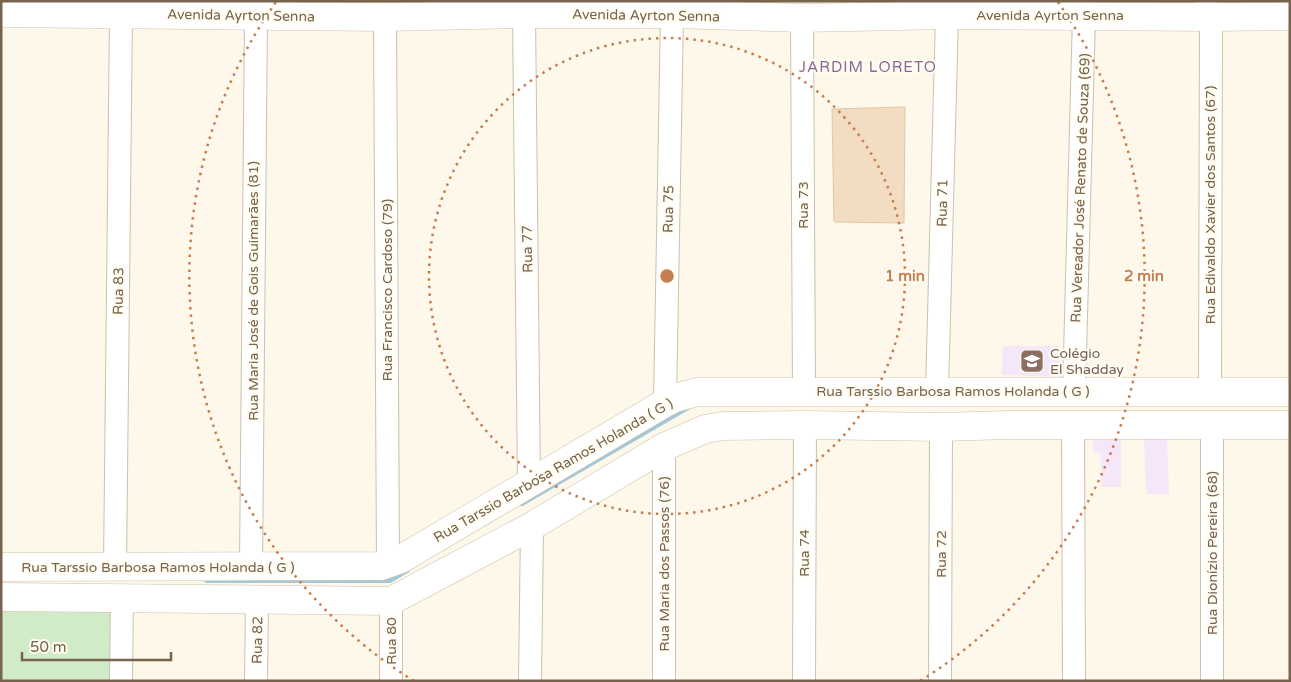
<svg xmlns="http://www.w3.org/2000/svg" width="1291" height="682" font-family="'Varela Round',sans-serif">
	<rect width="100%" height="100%" fill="#fdf8ea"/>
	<!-- education -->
	<g fill="#f5e7f9">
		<polygon points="1003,346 1060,346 1060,377 1002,375"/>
		<polygon points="1167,437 1169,494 1146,494 1144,439"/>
		<polygon points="1093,440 1121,440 1121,487 1101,487 1101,453 1093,452"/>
	</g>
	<!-- green -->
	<polygon fill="#d1ebc8" points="113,604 112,681 1,681 1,605"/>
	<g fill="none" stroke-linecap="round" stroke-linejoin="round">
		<!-- stream -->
		<g stroke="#a4c8d9" stroke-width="6">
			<polyline points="522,503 688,407"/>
			<polyline points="207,580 390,580 407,570"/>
		</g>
	</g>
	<!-- building -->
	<polygon fill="#f2ddc2" stroke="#e5c6a2" points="905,107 904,223 834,222 832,109"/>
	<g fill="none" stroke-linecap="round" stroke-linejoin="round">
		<!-- street casing -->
		<g stroke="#cdc0ad" stroke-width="24">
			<g id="street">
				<polyline points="1205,1 1211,17 1210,392"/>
				<polyline points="524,14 529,485"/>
				<polyline points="385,17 388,564"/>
				<polyline points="802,18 804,391"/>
				<polyline points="937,391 947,15"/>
				<polyline points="1074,392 1084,15"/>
				<polyline points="665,403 672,14"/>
				<polyline points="1073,425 1074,681"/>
				<polyline points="664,447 664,681"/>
				<polyline points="115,567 121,14"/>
				<polyline points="251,567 256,15"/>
				<polyline points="391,601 391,681"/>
				<polyline points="121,681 122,598"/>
				<polyline points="256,681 257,599"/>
				<polyline points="530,681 532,526"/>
				<polyline points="804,681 805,425"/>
				<polyline points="940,681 941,427"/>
				<polyline points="1212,681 1212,425"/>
			</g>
		</g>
		<!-- secondary casing -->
		<g stroke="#d0c1ab" stroke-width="29">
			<g id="secondary">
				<polyline points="1,13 385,17 524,14 672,14 802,18 947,15 1211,17 1290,16"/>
				<polyline points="1,567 381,566 401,559 665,403 675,398 697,392 1290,392"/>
				<polyline points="1,597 391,601 532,526 664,447 705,429 723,426 805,425 941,427 1009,425 1290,425"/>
			</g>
		</g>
		<!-- street -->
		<use href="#street" stroke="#fff" stroke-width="22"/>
		<!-- secondary -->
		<use href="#secondary" stroke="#fff" stroke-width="28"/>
	</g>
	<!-- distance rings -->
	<g fill="none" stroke="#c47e50" stroke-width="2.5" stroke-dasharray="2.5 5">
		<circle cx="667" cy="276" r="238"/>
		<path d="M414 681A477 477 0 0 1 276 2M1058 2A477 477 0 0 1 920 681"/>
	</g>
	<!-- icons -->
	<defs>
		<g id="school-square" transform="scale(1.25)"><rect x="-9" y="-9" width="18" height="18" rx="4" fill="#8d6e63" stroke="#fffcf1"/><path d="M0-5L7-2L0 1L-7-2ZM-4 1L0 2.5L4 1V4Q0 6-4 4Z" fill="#fff"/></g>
	</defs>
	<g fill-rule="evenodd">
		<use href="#school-square" x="1032" y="361"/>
	</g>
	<g text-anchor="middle" stroke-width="4.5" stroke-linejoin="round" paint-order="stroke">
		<!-- street labels -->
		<g font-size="14" fill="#78634d" stroke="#fffcf1">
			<text transform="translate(241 15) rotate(1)" y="5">Avenida Ayrton Senna</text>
			<text transform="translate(646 15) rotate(1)" y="5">Avenida Ayrton Senna</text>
			<text x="1050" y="20">Avenida Ayrton Senna</text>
			<text transform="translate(1080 188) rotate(-88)" y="5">Rua Vereador José Renato de Souza (69)</text>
			<text transform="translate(942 203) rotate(-89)" y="5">Rua 71</text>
			<text transform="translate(803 205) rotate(-90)" y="5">Rua 73</text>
			<text transform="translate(1210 205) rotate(-90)" y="5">Rua Edivaldo Xavier dos Santos (67)</text>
			<text transform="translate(668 209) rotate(-89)" y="5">Rua 75</text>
			<text transform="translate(527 249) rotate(-91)" y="5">Rua 77</text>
			<text transform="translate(387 290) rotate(-90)" y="5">Rua Francisco Cardoso (79)</text>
			<text transform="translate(118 291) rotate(-89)" y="5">Rua 83</text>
			<text transform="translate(253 291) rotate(-90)" y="5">Rua Maria José de Gois Guimarães (81)</text>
			<text x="953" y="396">Rua Tarssio Barbosa Ramos Holanda ( G )</text>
			<text transform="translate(553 470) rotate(-30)" y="5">Rua Tarssio Barbosa Ramos Holanda ( G )</text>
			<text transform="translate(804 553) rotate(-90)" y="5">Rua 74</text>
			<text transform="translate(1212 553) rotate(-90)" y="5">Rua Dionízio Pereira (68)</text>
			<text transform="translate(941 554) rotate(-90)" y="5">Rua 72</text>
			<text transform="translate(664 564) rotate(-90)" y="5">Rua Maria dos Passos (76)</text>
			<text x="158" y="572">Rua Tarssio Barbosa Ramos Holanda ( G )</text>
			<text transform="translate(257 640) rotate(-89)" y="5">Rua 82</text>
			<text transform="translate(391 641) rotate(-90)" y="5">Rua 80</text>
		</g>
		<!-- education labels -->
		<g font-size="14" fill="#785e54" stroke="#fffcf1" text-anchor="start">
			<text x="1050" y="358">Colégio<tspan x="1050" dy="16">El Shadday</tspan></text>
		</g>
		<!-- neighbourhood labels -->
		<g font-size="15" letter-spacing="1" fill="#8c6594" stroke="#fffcf1">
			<text x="868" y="72">JARDIM LORETO</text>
		</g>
	</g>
	<circle cx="667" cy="276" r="8" fill="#c47e50" stroke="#fffcf1" stroke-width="2.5"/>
	<g font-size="15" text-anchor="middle" font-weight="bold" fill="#c47e50" stroke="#fffcf1" stroke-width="4.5" stroke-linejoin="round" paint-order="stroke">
		<text x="905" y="281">1 min</text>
		<text x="1144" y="281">2 min</text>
	</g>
	<!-- border -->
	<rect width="1291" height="682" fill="none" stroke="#78634d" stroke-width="5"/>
	<!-- scale -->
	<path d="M22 652v8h149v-8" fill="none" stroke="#78634d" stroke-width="2.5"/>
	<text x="30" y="652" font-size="15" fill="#78634d" stroke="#fffcf1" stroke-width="4" paint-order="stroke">50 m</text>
</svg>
